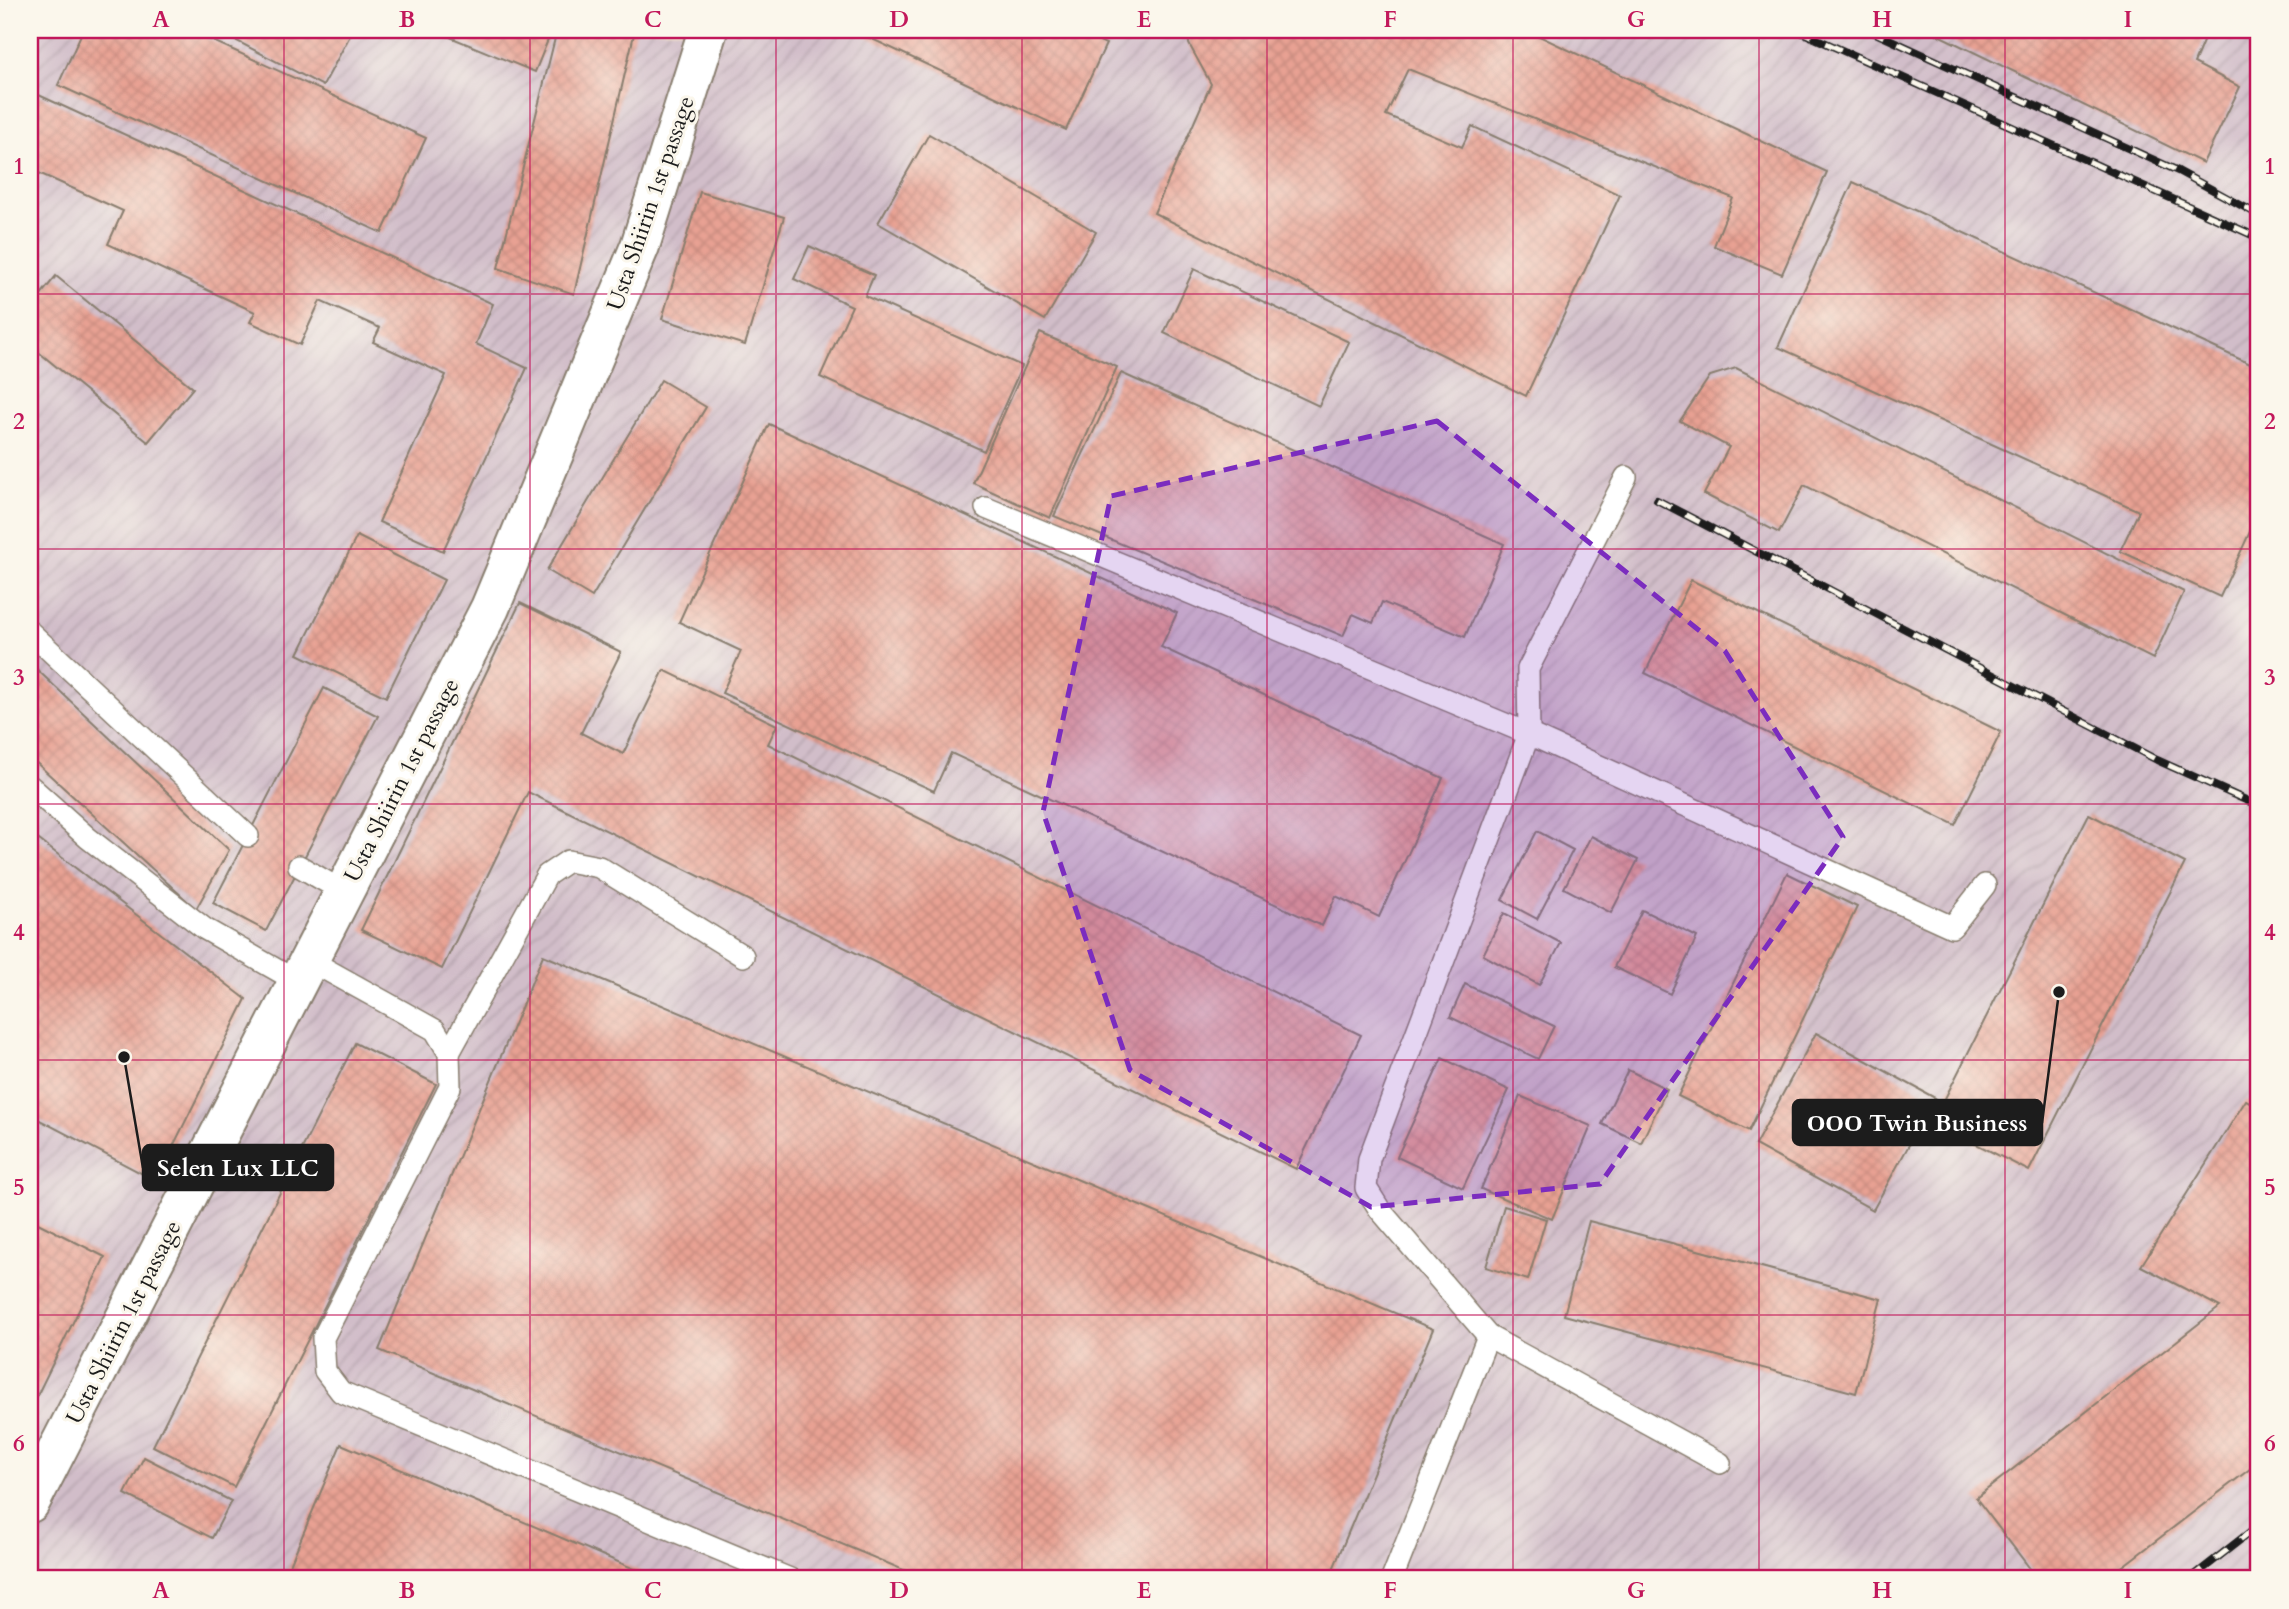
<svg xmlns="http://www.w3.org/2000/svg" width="2289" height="1609" font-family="Cardo,serif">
	<defs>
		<pattern id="industrial-furrows" width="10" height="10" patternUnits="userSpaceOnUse" patternTransform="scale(1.75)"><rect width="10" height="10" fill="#d1bdc9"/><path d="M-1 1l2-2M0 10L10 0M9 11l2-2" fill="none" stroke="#b3a2ac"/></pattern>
		<pattern id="building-cross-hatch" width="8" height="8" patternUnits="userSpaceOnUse" patternTransform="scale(1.75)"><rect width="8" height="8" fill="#e8a193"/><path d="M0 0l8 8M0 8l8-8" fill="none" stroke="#c68a7e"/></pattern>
	</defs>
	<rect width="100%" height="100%" fill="#fbf7ec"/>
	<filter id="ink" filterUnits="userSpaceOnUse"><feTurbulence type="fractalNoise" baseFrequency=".0143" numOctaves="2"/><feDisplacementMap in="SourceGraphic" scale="14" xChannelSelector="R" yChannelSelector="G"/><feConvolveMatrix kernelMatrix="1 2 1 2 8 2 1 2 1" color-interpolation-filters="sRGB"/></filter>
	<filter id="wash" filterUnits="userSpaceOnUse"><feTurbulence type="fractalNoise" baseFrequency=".00686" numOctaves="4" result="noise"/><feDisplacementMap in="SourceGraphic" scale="28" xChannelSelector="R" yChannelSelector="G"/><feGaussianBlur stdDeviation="1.57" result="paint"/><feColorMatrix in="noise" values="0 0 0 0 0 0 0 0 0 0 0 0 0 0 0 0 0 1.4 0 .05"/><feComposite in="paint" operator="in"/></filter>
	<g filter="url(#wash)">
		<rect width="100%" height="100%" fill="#f3dec1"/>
		<!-- industrial -->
		<rect fill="url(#industrial-furrows)" x="30" y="30" width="2229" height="1549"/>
		<g id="blocks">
			<!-- building -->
			<g fill="url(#building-cross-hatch)">
				<polygon points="83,30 189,30 426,138 382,233 58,85"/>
				<polygon points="216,30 353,30 323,86"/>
				<polygon points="433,30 552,30 535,72"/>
				<polygon points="557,30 635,30 574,294 498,268"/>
				<polygon points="853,30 1075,30 1106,44 1066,130"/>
				<polygon points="1188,30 1541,30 1539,36 1827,172 1782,274 1714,246 1733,198 1408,69 1386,115 1462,147 1472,126 1620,195 1526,396 1154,213 1211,84 1189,44"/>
				<polygon points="1928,30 2203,30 2207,32 2194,63 2240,87 2203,163"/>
				<polygon points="30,91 493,304 476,344 527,368 443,551 379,522 446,375 373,342 380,328 320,301 300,345 250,322 255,312 108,244 123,211 30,169"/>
				<polygon points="929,134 1096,232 1045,320 878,223"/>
				<polygon points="1853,182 2259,368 2259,528 2253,525 2220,597 2120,551 2139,511 1778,347"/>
				<polygon points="700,192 784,217 745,345 662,319"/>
				<polygon points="809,246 874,275 865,296 1022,366 984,451 820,377 852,306 794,279"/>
				<polygon points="1194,269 1349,342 1319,406 1164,333"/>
				<polygon points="56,276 193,388 148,442 30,345 30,308"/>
				<polygon points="1040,333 1117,367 1050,518 973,483"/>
				<polygon points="1736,368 2184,592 2153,659 1804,485 1779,533 1704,494 1729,447 1680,421 1710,376"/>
				<polygon points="1121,373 1504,544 1465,637 1382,602 1373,623 1353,614 1343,636 1054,516"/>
				<polygon points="661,380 706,407 592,597 547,570"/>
				<polygon points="769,424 1177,613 1161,647 1443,778 1379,917 1336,896 1322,926 951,753 934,791 722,693 741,651 679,622"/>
				<polygon points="357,536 444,580 386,697 298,654"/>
				<polygon points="1691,580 2001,732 1955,825 1645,673"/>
				<polygon points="520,603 621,652 581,733 623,754 664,670 777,725 768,744 1361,1035 1296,1169 528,792 442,969 361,930"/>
				<polygon points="30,663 229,850 196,909 30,757"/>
				<polygon points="324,688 378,716 266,931 213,903"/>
				<polygon points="2089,814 2185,863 2029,1171 1933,1122"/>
				<polygon points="1537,831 1573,850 1537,919 1502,900"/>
				<polygon points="30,833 246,999 156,1181 30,1115"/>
				<polygon points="1591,836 1638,860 1611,913 1564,888"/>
				<polygon points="1787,873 1857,907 1749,1131 1678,1096"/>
				<polygon points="1642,910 1697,937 1670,994 1614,967"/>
				<polygon points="1504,913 1561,943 1539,985 1483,955"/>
				<polygon points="543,955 1433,1329 1329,1579 925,1579 379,1350"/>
				<polygon points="1465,984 1554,1026 1538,1059 1450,1017"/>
				<polygon points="1816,1033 1935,1098 1873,1210 1755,1145"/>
				<polygon points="355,1043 436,1084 234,1487 153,1446"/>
				<polygon points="1442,1058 1509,1090 1463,1188 1397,1157"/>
				<polygon points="1628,1070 1667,1089 1641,1143 1602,1124"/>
				<polygon points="1520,1096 1591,1126 1552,1219 1481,1189"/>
				<polygon points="2246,1100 2259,1107 2259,1462 2106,1579 2038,1579 1976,1498 2220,1307 2141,1266"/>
				<polygon points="1504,1206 1546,1219 1528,1280 1486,1267"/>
				<polygon points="30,1219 105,1257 30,1410"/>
				<polygon points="1589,1221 1881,1299 1856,1393 1564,1315"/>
				<polygon points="341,1444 658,1579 284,1579"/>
				<polygon points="144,1457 231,1501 212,1538 125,1494"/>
			</g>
		</g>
	</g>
	<g filter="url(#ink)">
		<use href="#blocks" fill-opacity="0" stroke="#887d6e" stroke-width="2"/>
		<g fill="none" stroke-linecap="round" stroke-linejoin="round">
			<!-- service casing -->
			<g stroke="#887d6e" stroke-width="24">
				<g id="service">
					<polyline points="1626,477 1528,669 1529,734 1369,1159 1366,1188 1380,1210 1488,1336 1720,1463"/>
					<polyline points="986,508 1529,734 1952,927 1985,885"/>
					<polyline points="30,632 248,836"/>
					<polyline points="30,786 88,838 205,929 298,982"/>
					<polyline points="299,866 344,892"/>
					<polyline points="309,960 435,1030 449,1053 450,1087 323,1338 325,1371 341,1392 790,1579"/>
					<polyline points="449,1053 547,875 568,861 599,867 743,956"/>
					<polyline points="1392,1579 1488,1336"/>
				</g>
			</g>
			<!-- minor casing -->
			<g stroke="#887d6e" stroke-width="42">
				<polyline id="minor" points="30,1503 490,608 640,246 708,30"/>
			</g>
			<!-- service -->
			<use href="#service" stroke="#fff" stroke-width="21"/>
			<!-- minor -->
			<use href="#minor" stroke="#fff" stroke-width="38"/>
			<!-- rail casing -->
			<g stroke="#1c1c1c" stroke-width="8">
				<g id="rail">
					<polyline points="1797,30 2259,238"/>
					<polyline points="1869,30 2178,171 2259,215"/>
					<polyline points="1657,500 2157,760 2259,806"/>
					<polyline points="2190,1579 2259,1525"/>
				</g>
			</g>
			<!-- rail -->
			<use href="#rail" stroke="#fbf7ec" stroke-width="5" stroke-dasharray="16" stroke-linecap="butt"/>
		</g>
	</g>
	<!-- marked area -->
	<path fill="#7b2cbf" fill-opacity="0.2" stroke="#7b2cbf" stroke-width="5" stroke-dasharray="14 9" stroke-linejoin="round" d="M 1437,421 L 1725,651 L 1843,837 L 1600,1184 L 1371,1207 L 1130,1070 L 1043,812 L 1111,496 Z"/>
	<!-- grid -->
	<path fill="none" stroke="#c2185b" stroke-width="2" stroke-opacity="0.55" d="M 284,30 L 284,1579M 530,30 L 530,1579M 776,30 L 776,1579M 1022,30 L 1022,1579M 1267,30 L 1267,1579M 1513,30 L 1513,1579M 1759,30 L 1759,1579M 2005,30 L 2005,1579M 30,294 L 2259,294M 30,549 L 2259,549M 30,804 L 2259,804M 30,1060 L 2259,1060M 30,1315 L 2259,1315"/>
	<g text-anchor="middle" stroke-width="6" stroke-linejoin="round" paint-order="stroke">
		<!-- street labels -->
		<g font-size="23" fill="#1c1c1c" stroke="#fbf7ec">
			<text transform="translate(650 203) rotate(-71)" y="8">Usta Shiirin 1st passage</text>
			<text transform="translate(401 780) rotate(-63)" y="8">Usta Shiirin 1st passage</text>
			<text transform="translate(123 1322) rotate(-63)" y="8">Usta Shiirin 1st passage</text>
		</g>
	</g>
	<!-- callouts -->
	<path fill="none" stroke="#1c1c1c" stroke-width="2.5" d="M2059 992L2042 1123M124 1057L143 1168"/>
	<g fill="#1c1c1c" stroke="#fbf7ec" stroke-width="2.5">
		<circle cx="2059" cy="992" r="7"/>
		<circle cx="124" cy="1057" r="7"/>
	</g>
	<g fill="#1c1c1c" stroke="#1c1c1c" stroke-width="2.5">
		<rect x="1793" y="1100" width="249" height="45" rx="7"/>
		<rect x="143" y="1145" width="190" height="45" rx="7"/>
	</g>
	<g font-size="24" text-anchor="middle" font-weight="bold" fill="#fff">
		<text x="1917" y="1131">ООО Twin Business</text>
		<text x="238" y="1176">Selen Lux LLC</text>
	</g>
	<!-- margin -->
	<rect width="2289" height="1609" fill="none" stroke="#fbf7ec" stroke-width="77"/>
	<rect x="38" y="38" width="2212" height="1532" fill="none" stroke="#c2185b" stroke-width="2.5"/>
	<g font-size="23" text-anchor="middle" font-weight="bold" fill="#c2185b">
		<text x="161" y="27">A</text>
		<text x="407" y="27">B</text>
		<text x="653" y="27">C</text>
		<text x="899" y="27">D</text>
		<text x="1144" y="27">E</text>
		<text x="1390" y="27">F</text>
		<text x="1636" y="27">G</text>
		<text x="1882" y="27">H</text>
		<text x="2128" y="27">I</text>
		<text x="19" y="174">1</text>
		<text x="2270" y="174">1</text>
		<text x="19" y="429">2</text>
		<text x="2270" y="429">2</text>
		<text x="19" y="685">3</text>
		<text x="2270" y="685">3</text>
		<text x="19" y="940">4</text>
		<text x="2270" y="940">4</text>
		<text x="19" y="1195">5</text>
		<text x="2270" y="1195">5</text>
		<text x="19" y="1451">6</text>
		<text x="2270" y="1451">6</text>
		<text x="161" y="1598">A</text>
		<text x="407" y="1598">B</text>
		<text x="653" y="1598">C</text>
		<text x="899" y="1598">D</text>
		<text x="1144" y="1598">E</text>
		<text x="1390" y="1598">F</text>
		<text x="1636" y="1598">G</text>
		<text x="1882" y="1598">H</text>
		<text x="2128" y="1598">I</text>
	</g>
</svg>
